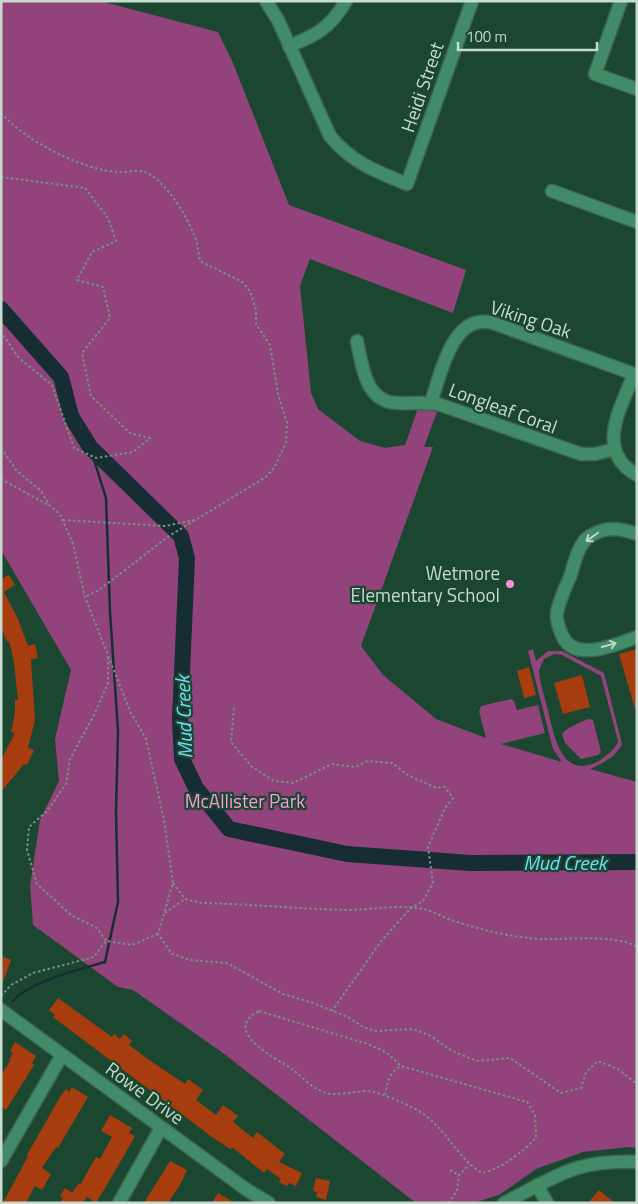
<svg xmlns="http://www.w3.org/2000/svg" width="638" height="1204" font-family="'Titillium Web',sans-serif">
	<rect width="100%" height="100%" fill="#1b4731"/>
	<!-- green -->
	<g fill="#92437b" fill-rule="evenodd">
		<path d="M 1,1 L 100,1 L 218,32 L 233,63 L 289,205 L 466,270 L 453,313 L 310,259 L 300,286 L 311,393 L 318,409 L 360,441 L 385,448 L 405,445 L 418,408 L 438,409 L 424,447 L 433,447 L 361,646 L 383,675 L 436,719 L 486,738 L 479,711 L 481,706 L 511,699 L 514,701 L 517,710 L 538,705 L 545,733 L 501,744 L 562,762 L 553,749 L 528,651 L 533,649 L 536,661 L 548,651 L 562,651 L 604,673 L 622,744 C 617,756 602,764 590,769 L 637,782 L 637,1148 L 628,1147 L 583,1152 L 536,1169 L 499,1195 L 473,1203 L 416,1203 L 223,1053 L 133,990 L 118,987 L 33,925 L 30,886 L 40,820 L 59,781 L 55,739 L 71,670 L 1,550 ZM 554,654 L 562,655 L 601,676 L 618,741 C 616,749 605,757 597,762 C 561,780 554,734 548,711 C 545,698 540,684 539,670 L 544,659 Z"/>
		<path d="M 589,719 L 593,720 L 601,752 L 598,755 L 581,759 L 565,743 L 562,734 C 565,729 582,721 589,719 Z"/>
	</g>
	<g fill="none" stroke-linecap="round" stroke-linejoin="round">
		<!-- stream -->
		<g stroke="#172d34" stroke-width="2.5">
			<polyline points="633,862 637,869"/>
			<path d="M 13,1001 C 28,982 81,969 105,962 L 118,902 L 116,812 L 118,731 L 110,612 L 106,498 L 90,447"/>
		</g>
		<!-- river -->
		<polyline stroke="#172d34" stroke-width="16" points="1,309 61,377 71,416 90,447 181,536 187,558 180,719 182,759 196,788 229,829 347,854 470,863 637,862"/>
	</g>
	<!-- building -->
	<g fill="#a73c0f">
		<polygon points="9,575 15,585 4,592 18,619 28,646 35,644 38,658 31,659 35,720 28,748 34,750 27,765 24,764 1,792 1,760 15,733 11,732 15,713 15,700 18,700 14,662 9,641 7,642 1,627 1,579"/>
		<polygon points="637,649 637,709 635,709 619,654"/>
		<polygon points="529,667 536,695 524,698 517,671"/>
		<polygon points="582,675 590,707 563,714 554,683"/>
		<polygon points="1,956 11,960 2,985 1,985"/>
		<polygon points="58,998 112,1037 114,1034 120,1039 124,1034 132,1041 129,1045 149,1060 185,1084 188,1079 203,1090 196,1100 216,1115 223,1105 238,1116 233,1122 253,1138 257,1132 285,1154 279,1162 302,1173 296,1186 289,1183 287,1186 279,1182 281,1179 267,1169 264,1173 232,1147 230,1149 212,1137 53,1017 55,1015 49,1010"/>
		<polygon points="15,1042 36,1056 32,1063 34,1065 6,1110 1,1107 1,1075 10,1061 9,1060 13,1053 10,1051"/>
		<polygon points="72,1087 88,1097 58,1148 56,1147 42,1168 51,1174 42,1190 35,1186 26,1203 3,1203 28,1156 27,1155 60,1097 66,1089 69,1092"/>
		<polygon points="110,1115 132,1128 129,1133 135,1136 118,1166 96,1203 87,1197 83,1203 60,1203 63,1198 60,1196 65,1188 72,1193 79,1183 80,1185 96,1157 100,1159 112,1137 101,1131"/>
		<polygon points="170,1161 187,1170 180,1185 168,1203 144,1203"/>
		<polygon points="316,1178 330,1181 326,1200 316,1197 317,1192 313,1191"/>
		<polygon points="599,1190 615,1203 588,1203"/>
		<polygon points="218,1193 235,1203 212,1203"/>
	</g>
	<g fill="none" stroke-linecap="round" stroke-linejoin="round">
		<!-- minor casing -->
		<g stroke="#3d6550" stroke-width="15">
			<g id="minor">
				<path d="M 266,1 L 278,20 L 330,136 C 351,162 377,172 407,184 L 472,1"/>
				<polyline points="621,1 595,74 637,89"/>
				<path d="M 289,46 C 317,35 330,28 346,1"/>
				<polyline points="552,191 637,222"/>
				<path d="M 357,341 C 362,365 365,403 398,403 C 413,404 426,401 441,405 L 581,454 L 595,454 L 615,449"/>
				<path d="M 634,374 C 621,408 594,451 637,475"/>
				<path d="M 431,402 C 441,374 452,312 493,323 L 637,375"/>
				<path d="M 637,534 C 619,528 607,526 590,536 C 578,543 574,565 570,577 C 565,588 559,601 557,613 C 556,620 559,628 562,635 C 573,663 616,645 637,637"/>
				<polyline points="1,1010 247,1190 269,1203"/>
				<polyline points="1,1161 62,1055"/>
				<polyline points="537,1185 547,1203"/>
				<polyline points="119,1203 161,1128"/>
				<path d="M 504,1203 C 556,1177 575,1159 637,1162"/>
			</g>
		</g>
		<!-- path -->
		<g stroke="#729381" stroke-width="2" stroke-dasharray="2.5 2.5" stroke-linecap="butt">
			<polyline points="1,5 3,1"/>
			<path d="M 1,113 C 26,141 81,170 119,172 C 126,173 135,170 142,171 C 163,176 187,216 194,235 C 198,243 198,252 200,261 L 242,282 L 250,291 L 256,310 L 256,324 L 270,345 L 278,394 L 287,423 L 286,443 L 274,468 L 266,477 L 169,536 L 99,590 L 85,597"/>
			<polyline points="1,177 85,188 108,218 116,241 92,252 77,280 103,287 110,318 82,353 91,396 130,433 150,438 133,452 96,458 74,448 52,385 19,358 1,332"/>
			<polyline points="1,448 17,471 41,491 50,506 60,514 73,544 85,597 130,711 146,739 164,820 173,883 158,934 172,954 190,960 227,963 283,994 313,1003 348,1017 363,1027 375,1031 413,1029 431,1036 452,1051 477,1061 510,1058 561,1093 581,1088 586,1072 598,1061 618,1069 637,1084"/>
			<polyline points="1,479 50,506"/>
			<polyline points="63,520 165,526 195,520"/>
			<polyline points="108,657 108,683 94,715 70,759 66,784 47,811 29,827 27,850 37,884 71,915 97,928 106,941 132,945 157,934"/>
			<polyline points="234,708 231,742 251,766 274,781 293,783 332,764 355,767 368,761 392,763 409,776 437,788 445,787 453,798 445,808 428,847 433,883 423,901 411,908 382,940 332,1011"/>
			<path d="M 173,883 L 185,899 L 202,903 C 250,904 298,909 346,910 C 372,910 398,904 422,909 C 432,910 444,918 454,921 C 479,929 502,935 528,938 C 557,942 614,932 637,947"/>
			<polyline points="165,913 185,899"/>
			<polyline points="1,996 11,985 33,973 94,957 106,941"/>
			<path d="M 259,1011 L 368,1044 L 386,1052 L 401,1066 L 527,1102 L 535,1115 L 536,1138 C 523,1152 501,1169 482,1173 C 457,1158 444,1125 417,1110 C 407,1104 379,1092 368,1091 C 354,1091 339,1096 326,1093 C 313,1089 302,1077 292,1069 C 276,1058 220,1031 259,1011 Z"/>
			<path d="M 385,1095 C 388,1082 389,1072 401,1066"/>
			<polyline points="450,1170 459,1175"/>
			<polyline points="448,1203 457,1191 459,1175 469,1165"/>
		</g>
		<!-- minor -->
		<use href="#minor" stroke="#418c66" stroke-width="12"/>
	</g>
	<!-- one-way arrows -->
	<defs><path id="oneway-shaft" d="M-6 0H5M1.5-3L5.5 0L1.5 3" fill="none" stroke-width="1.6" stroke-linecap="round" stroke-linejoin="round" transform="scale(1.25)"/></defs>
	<g stroke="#bed8c9">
		<use href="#oneway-shaft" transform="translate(592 537) rotate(145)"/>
		<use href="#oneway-shaft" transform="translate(609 645) rotate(-15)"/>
	</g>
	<!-- markers -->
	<circle fill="#f391d5" stroke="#1b4731" stroke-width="2" cx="510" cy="584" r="5"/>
	<g text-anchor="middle" stroke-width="4.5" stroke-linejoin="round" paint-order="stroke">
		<!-- street labels -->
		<g font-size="19" fill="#c5dcce" stroke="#1b4731">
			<text transform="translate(422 87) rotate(-71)" y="7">Heidi Street</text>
			<text transform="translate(531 319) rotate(18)" y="7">Viking Oak</text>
			<text transform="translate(503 408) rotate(20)" y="7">Longleaf Coral</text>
			<text transform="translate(145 1093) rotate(36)" y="7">Rowe Drive</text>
		</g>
		<!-- poi labels -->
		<g font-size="19" fill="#c5dcce" stroke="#1b4731" text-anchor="end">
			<text x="500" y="580">Wetmore<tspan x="500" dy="22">Elementary School</tspan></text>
		</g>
		<!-- park labels -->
		<g font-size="19" fill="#fb98dc" stroke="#1b4731">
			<text x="245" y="808">McAllister Park</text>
		</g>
		<!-- water labels -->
		<g font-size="20" font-style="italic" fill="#71ddfc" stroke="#1b4731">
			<text transform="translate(184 717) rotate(-92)" y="7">Mud Creek</text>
			<text x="565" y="870">Mud Creek</text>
		</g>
	</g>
	<!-- border -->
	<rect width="638" height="1204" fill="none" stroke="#c5dcce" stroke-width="5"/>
	<!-- scale -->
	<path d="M458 42v8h139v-8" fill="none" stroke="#c5dcce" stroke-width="2.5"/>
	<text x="466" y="42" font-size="15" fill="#c5dcce" stroke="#1b4731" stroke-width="4" paint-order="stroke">100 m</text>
</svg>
